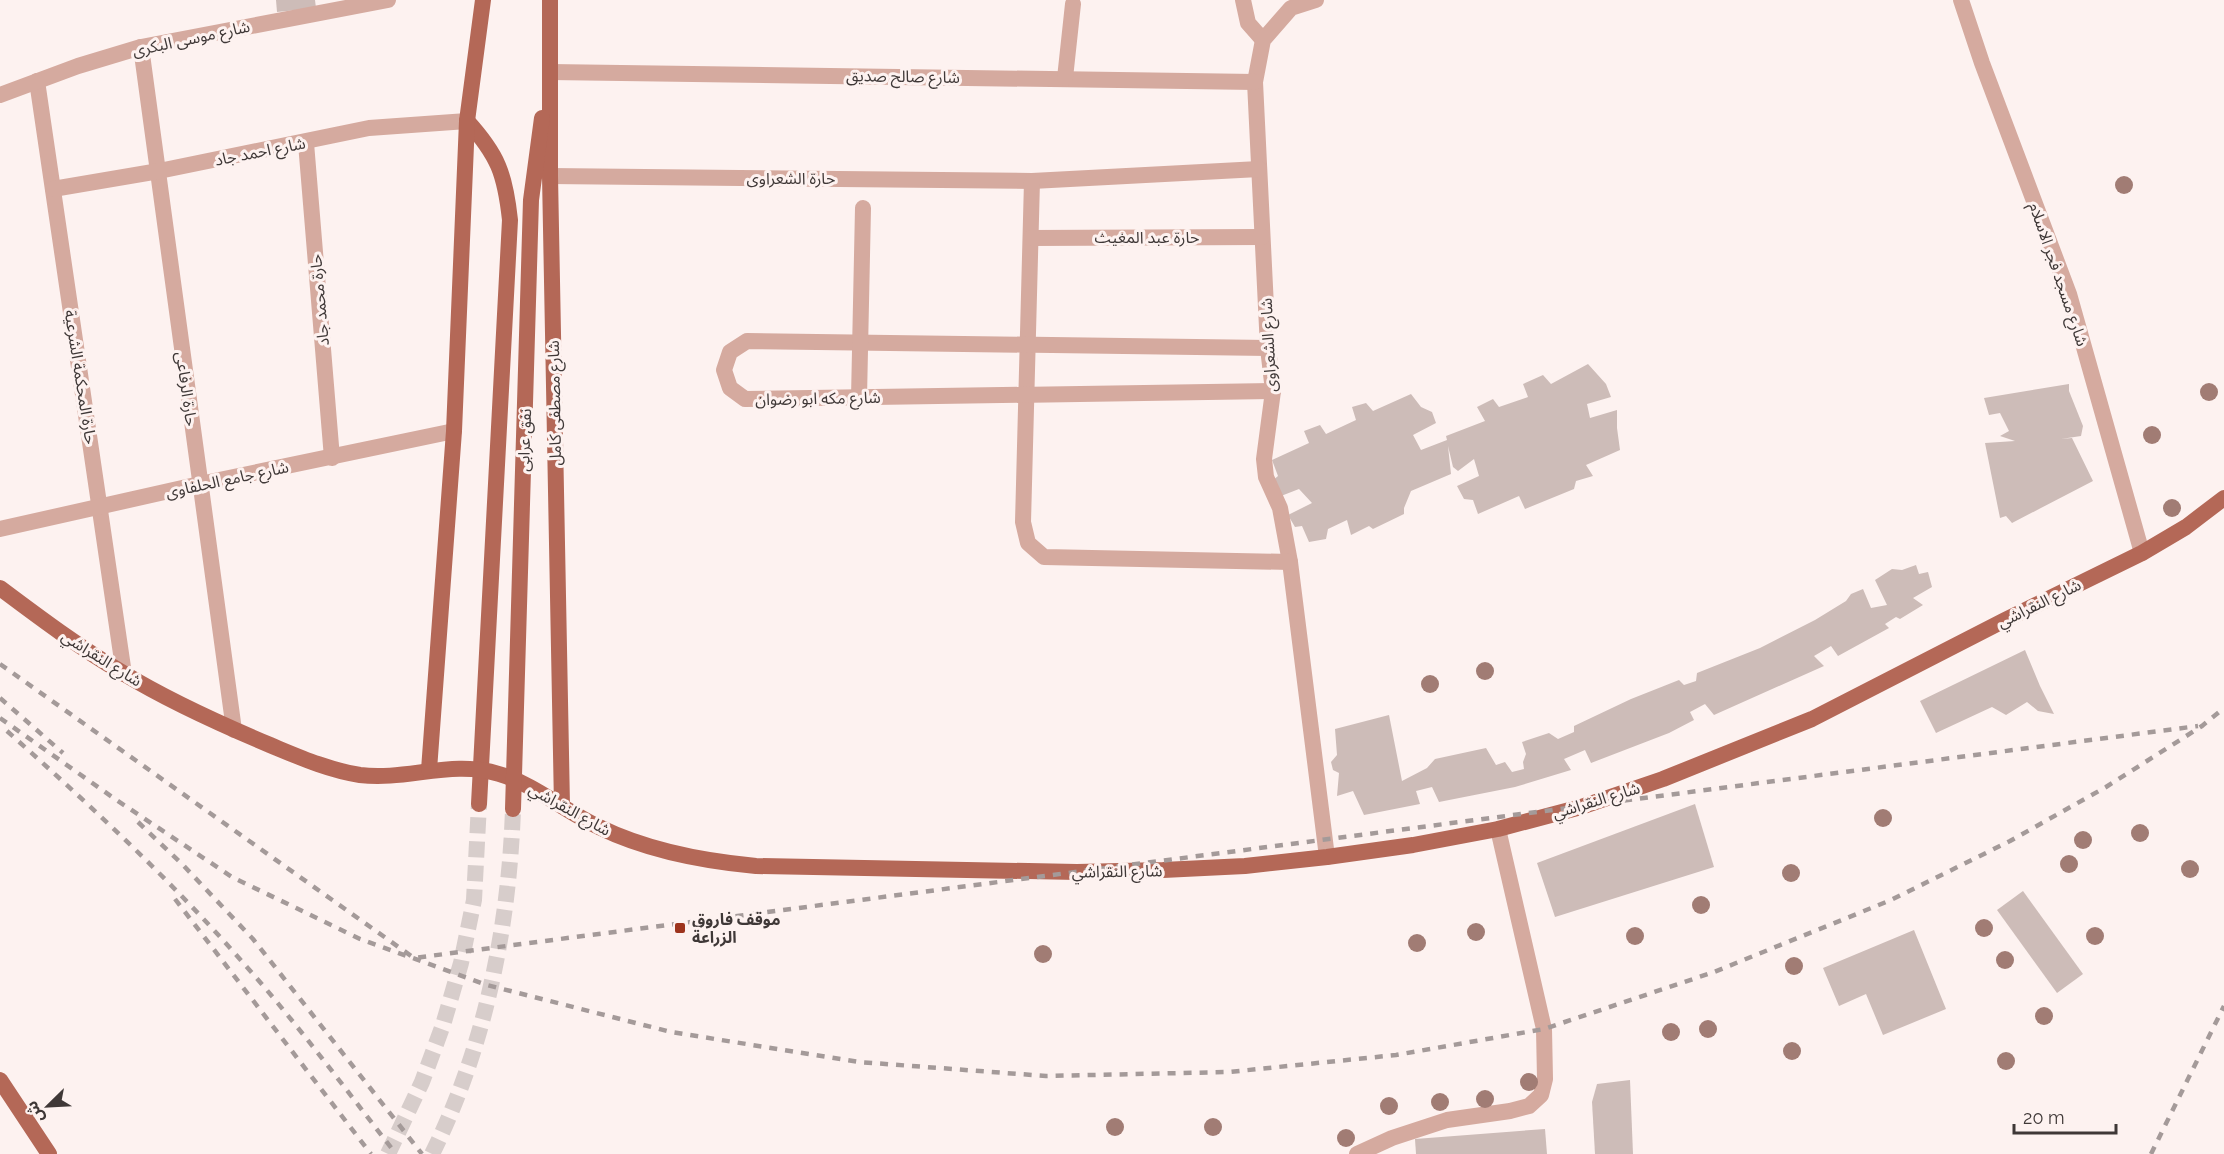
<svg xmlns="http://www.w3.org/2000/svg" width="2224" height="1154" font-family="Raleway,'Noto Sans Arabic',sans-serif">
	<rect width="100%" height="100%" fill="#fdf2f0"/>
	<!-- building -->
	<g fill="#cdbcb8">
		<polygon points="276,0 315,0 316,8 277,12"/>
		<polygon points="1588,364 1606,384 1611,397 1587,404 1590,418 1617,410 1617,428 1620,450 1586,465 1593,476 1576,481 1574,489 1525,509 1519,496 1478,514 1473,500 1464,499 1457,486 1479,476 1474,459 1458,471 1453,467 1448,446 1451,474 1411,491 1404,508 1404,514 1373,529 1369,526 1351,535 1347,520 1328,529 1326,539 1309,542 1302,526 1295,527 1288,515 1312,503 1299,489 1281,496 1272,481 1278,476 1272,460 1309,443 1304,431 1320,425 1326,434 1356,420 1352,407 1366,403 1373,411 1411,394 1421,407 1432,412 1436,423 1413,435 1421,450 1447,440 1446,436 1485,421 1477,407 1493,399 1499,407 1528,397 1523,384 1543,375 1551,384"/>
		<polygon points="2069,384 2069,391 2083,426 2081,436 2061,439 2072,438 2093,481 2012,523 2006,516 2000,518 1985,443 2015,441 2000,436 2009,431 2000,413 1989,415 1984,398"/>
		<polygon points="1916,565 1919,574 1928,572 1932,587 1913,598 1923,605 1900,619 1896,617 1885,624 1889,628 1838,656 1831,646 1814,656 1824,666 1714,715 1705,704 1690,712 1694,720 1669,733 1591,763 1585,750 1564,759 1571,770 1515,787 1439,802 1432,787 1416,791 1420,804 1364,815 1353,791 1337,796 1339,773 1333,770 1331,762 1337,755 1335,729 1389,715 1402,781 1427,768 1435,759 1486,748 1496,765 1505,762 1512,772 1524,769 1523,762 1526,754 1522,742 1549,733 1558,739 1574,732 1574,726 1631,699 1679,680 1684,685 1696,681 1697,673 1760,648 1815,620 1846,601 1851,594 1863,589 1871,608 1887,605 1875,580 1892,569 1902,570"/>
		<polygon points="2025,650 2040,686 2054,714 2038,711 2027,702 2006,715 1992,707 1936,733 1920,701"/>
		<polygon points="1695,804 1714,867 1555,917 1537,863"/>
		<polygon points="2023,891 2083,974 2057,993 1997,910"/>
		<polygon points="1914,930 1946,1009 1883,1035 1866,994 1839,1006 1823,968"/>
		<polygon points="1630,1080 1633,1154 1595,1154 1592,1102 1597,1084"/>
		<polygon points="1545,1129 1547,1154 1416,1154 1415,1139"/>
	</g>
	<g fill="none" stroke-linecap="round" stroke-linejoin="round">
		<!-- primary-tunnel -->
		<g stroke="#d7cdcb" stroke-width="16" stroke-dasharray="16 8" stroke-linecap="butt">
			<polyline points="388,1154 422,1082 443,1025 461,963 474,900 479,804"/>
			<path d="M 432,1154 C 485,1047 509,928 513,809"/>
		</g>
		<!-- minor -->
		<g stroke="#d5aa9f" stroke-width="16">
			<polyline points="1243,0 1248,23 1263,40"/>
			<polyline points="1316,0 1291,8 1263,40 1255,82 1268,348 1273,391 1264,459 1266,477 1280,508 1290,562 1327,857"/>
			<polyline points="1961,0 1982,63 2069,294 2142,553"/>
			<polyline points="141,47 234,730"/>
			<polyline points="550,72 1255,82"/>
			<polyline points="1065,78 1073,4"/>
			<polyline points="37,81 124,674"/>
			<polyline points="0,95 78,66 141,47 388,0"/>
			<polyline points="306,143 332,458"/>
			<polyline points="550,176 1032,181 1259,169"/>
			<polyline points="1032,181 1023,522 1028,543 1044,557 1290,562"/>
			<polyline points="53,189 159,171 369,128 467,121"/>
			<polyline points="1031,238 1262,237"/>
			<polyline points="1268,348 747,341 730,352 724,370 730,388 745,399 1273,391"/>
			<polyline points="859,398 863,208"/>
			<polyline points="0,529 200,484 454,431"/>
			<polyline points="1357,1154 1392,1138 1447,1120 1510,1111 1529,1106 1541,1095 1545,1079 1544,1029 1498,829"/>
		</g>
		<!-- primary -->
		<g stroke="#b46857" stroke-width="16">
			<polyline points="550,0 550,176 562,806"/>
			<path d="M 467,121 C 498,155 505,174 510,220 L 479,804"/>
			<path d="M 0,588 C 40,618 80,648 123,673 C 169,701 220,724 270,745 C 299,757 328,770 360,775 C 407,781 452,759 499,774 C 536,785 564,811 599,827 C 648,851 702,861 756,866 L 1077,872 L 1163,870 L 1245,866 L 1327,857 L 1413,845 L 1498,829 L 1581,807 L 1663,779 L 1812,719 L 2005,620 L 2142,553 L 2186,527 L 2224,498"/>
			<polyline points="429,770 454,431 467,121 483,0"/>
			<polyline points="513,809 531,200 542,118"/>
			<polyline points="0,1080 49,1154"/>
		</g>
		<!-- rail -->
		<g stroke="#a49a99" stroke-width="4.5" stroke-dasharray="8 8" stroke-linecap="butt">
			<polyline points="0,664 414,958 2198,726"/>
			<polyline points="0,698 63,753"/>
			<polyline points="0,718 115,799 232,877 360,939 487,985 671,1032 859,1062 1046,1076 1229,1072 1396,1055 1544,1029 1714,972 1891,900 2010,841 2106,787 2202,726 2224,708"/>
			<path d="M 7,731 C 91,806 172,881 246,966 C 299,1026 347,1091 396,1154"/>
			<polyline points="138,822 183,865 253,939 422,1154"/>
			<polyline points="175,899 371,1154"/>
			<polyline points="2151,1154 2224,1006"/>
		</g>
	</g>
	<!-- trees -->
	<g fill="#a17c74">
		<circle cx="2124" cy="185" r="9"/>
		<circle cx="2209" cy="392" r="9"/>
		<circle cx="2152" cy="435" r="9"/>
		<circle cx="2172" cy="508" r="9"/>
		<circle cx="1485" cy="671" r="9"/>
		<circle cx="1430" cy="684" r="9"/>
		<circle cx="1883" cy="818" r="9"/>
		<circle cx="2140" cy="833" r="9"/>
		<circle cx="2083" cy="840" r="9"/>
		<circle cx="2069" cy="864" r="9"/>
		<circle cx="2190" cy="869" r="9"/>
		<circle cx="1791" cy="873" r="9"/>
		<circle cx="1701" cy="905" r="9"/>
		<circle cx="1984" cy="928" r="9"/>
		<circle cx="1476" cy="932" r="9"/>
		<circle cx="1635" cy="936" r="9"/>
		<circle cx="2095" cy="936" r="9"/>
		<circle cx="1417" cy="943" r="9"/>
		<circle cx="1043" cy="954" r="9"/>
		<circle cx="2005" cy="960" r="9"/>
		<circle cx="1794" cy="966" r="9"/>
		<circle cx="2044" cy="1016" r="9"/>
		<circle cx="1708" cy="1029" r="9"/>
		<circle cx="1671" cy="1032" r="9"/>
		<circle cx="1792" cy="1051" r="9"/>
		<circle cx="2006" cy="1061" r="9"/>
		<circle cx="1529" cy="1082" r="9"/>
		<circle cx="1485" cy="1099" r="9"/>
		<circle cx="1440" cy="1102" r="9"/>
		<circle cx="1389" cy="1106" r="9"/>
		<circle cx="1115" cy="1127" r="9"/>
		<circle cx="1213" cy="1127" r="9"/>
		<circle cx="1346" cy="1138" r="9"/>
	</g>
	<!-- markers -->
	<rect fill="#9d341d" stroke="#fdf2f0" stroke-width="2" x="674" y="922" width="12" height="12" rx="3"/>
	<g text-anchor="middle" stroke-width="6" stroke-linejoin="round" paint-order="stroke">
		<!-- street labels -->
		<g font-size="16" fill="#3f3837" stroke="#fdf2f0">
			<text transform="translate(191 38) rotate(-12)" y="6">شارع موسى البكرى</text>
			<text transform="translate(903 76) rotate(1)" y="6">شارع صالح صديق</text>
			<text transform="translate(260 151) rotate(-11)" y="6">شارع احمد جاد</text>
			<text x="791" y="184">حارة الشعراوى</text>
			<text x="1147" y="243">حارة عبد المغيث</text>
			<text transform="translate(2059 274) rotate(71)" y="6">شارع مسجد فجر الاسلام</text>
			<text transform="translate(319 300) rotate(-95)" y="6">حارة محمد جاد</text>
			<text transform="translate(1268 345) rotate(-93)" y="6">شارع الشعراوى</text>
			<text transform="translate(81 377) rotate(81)" y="6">حارة المحكمة الشرعية</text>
			<text transform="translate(187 389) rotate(82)" y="6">حارة الرفاعى</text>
			<text transform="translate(818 398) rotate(-1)" y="6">شارع مكه ابو رضوان</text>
			<text transform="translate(554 403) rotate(-91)" y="6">شارع مصطفى كامل</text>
			<text transform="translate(524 440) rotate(-88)" y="6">نفق عرابى</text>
			<text transform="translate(227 479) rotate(-12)" y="6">شارع جامع الحلفاوى</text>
			<text transform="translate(2039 603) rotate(-26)" y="6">شارع النقراشي</text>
			<text transform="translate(102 658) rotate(32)" y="6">شارع النقراشي</text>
			<text transform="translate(1596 800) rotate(-17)" y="6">شارع النقراشي</text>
			<text transform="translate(570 809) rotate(29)" y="6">شارع النقراشي</text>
			<text transform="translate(1117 871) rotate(-1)" y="6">شارع النقراشي</text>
		</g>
		<!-- poi labels -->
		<g font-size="16" font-weight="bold" fill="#3f3837" stroke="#fdf2f0" text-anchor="start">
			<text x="692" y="925">موقف فاروق<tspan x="692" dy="18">الزراعة</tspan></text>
		</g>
	</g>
	<!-- north arrow -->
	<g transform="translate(48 1106) rotate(246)" stroke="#fdf2f0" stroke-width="4.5" paint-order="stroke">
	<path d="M0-4.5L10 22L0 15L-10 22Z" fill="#3f3837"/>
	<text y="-9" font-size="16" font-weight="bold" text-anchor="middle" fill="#3f3837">ش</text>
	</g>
	<!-- scale -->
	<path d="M2014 1124v9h102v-9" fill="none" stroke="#3f3837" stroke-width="3"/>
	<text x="2023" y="1124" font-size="18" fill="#3f3837" stroke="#fdf2f0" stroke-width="4.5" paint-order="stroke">20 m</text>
</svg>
